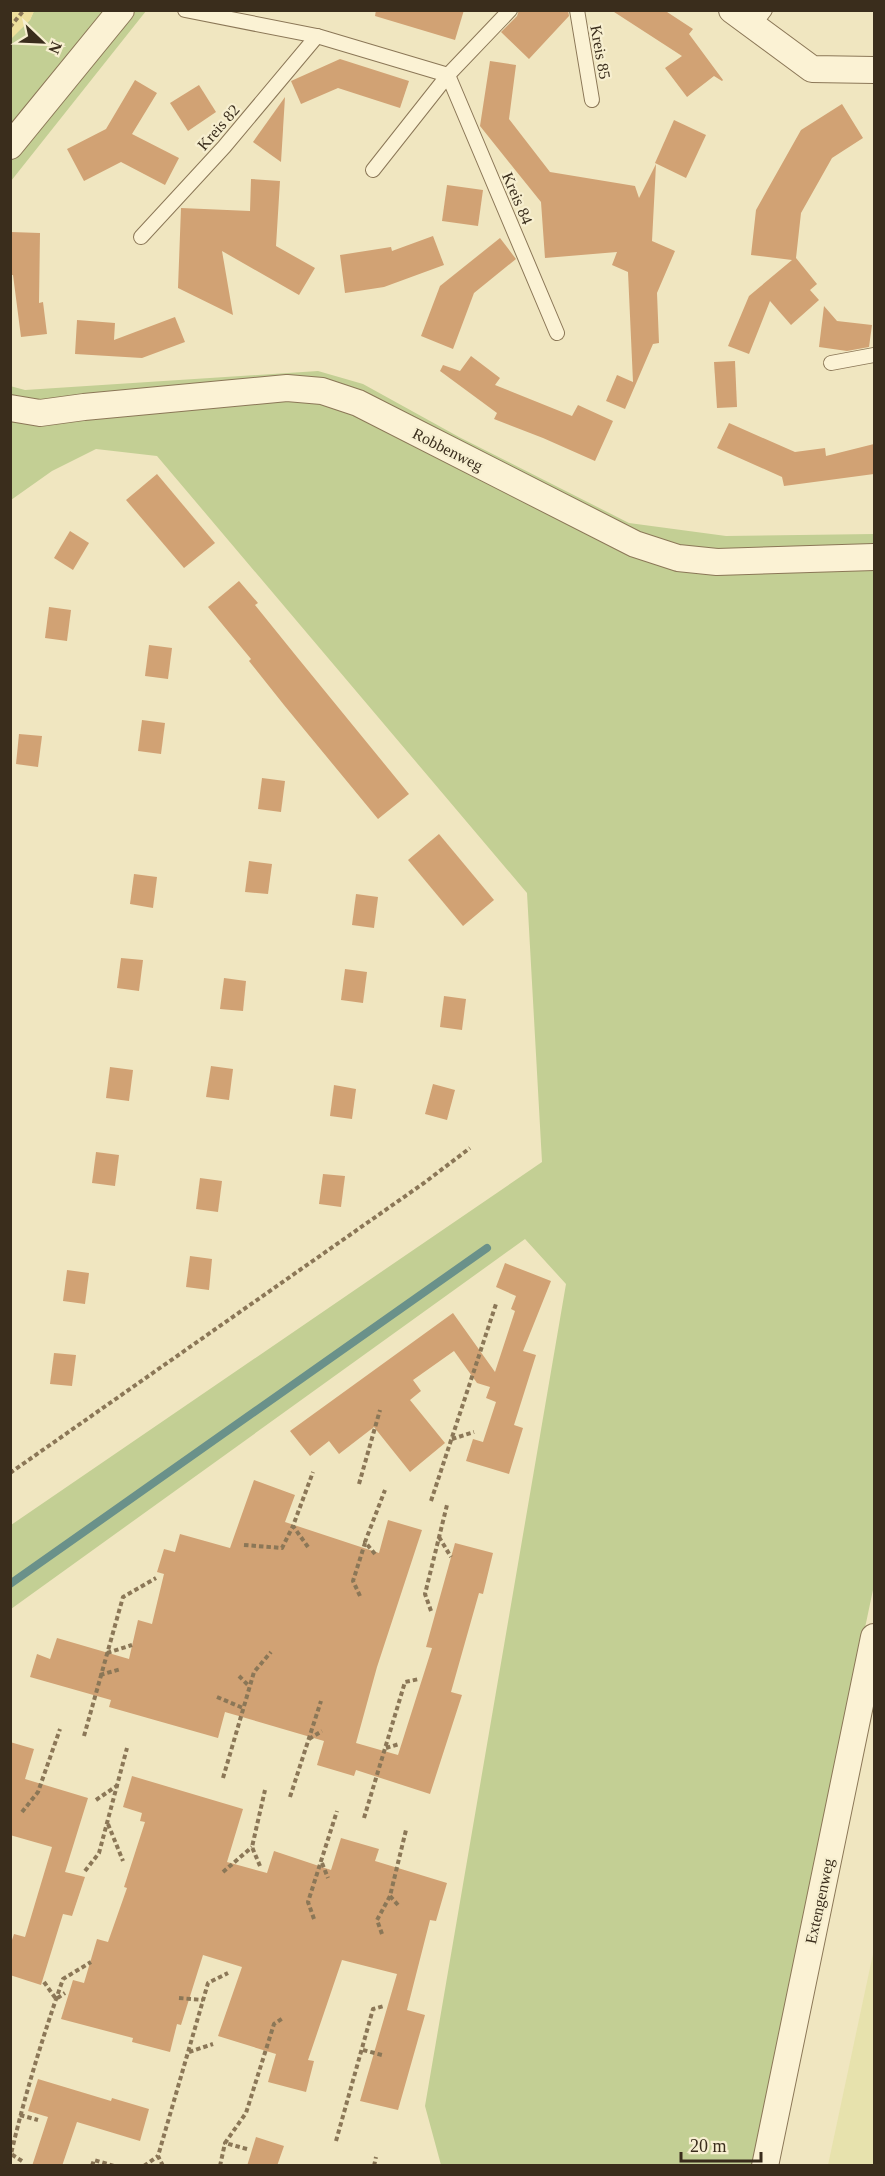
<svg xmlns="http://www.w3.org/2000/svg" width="885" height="2176" font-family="'Times New Roman',serif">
	<rect width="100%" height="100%" fill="#f0e6c0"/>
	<!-- farmland -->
	<polygon fill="#e7e2ad" points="874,1949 874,2165 828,2165"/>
	<!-- green -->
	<g fill="#c3cf94">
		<polygon points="34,11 146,11 11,181 10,39 30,20"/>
		<polygon points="318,371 363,384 459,437 629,523 726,536 874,534 874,1585 752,2165 441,2165 425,2106 566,1284 525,1239 11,1609 11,1525 542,1162 527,893 157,456 96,449 52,471 11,500 10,386 25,390"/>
	</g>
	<!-- sand -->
	<polygon fill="#eedf9c" points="11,10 34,11 30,20 11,39"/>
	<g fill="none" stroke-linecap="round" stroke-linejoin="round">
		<!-- stream -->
		<polyline stroke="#6a918a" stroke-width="8" points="10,1584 487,1248"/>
	</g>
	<!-- building -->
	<g fill="#d1a274">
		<polygon points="376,10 464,10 455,40 375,16"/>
		<polygon points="519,10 568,10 569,16 529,59 501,32 517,16"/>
		<polygon points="611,10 664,10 693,29 689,34 723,80 722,81 714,76 687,97 665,68 682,56"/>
		<polygon points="340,59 409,81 400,108 338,88 301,104 291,81"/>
		<polygon points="490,61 516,65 509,119 550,172 635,186 639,198 656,164 652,241 675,251 657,293 659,343 653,344 625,409 606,401 617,375 633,382 628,272 612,265 617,252 545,258 541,202 480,126"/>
		<polygon points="135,80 157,93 132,134 179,158 165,185 121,162 84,181 67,149 106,129"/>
		<polygon points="199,85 216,112 188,131 170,103"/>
		<polygon points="285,97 281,162 253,142"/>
		<polygon points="842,104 863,138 832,158 801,213 796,258 817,284 810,290 819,300 791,325 770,301 749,354 728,346 749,296 792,260 751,255 756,210 801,130"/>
		<polygon points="674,120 706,135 686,178 655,163"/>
		<polygon points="251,179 280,181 276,246 315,268 299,295 222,251 233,315 178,288 181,208 250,211"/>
		<polygon points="447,185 483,190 478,226 442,221"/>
		<polygon points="11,232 40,233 39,303 43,302 47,334 21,337 13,275 10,275"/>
		<polygon points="433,236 444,265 384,287 345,293 340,255 391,247 392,251"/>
		<polygon points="500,238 516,259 474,293 453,349 421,336 440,286"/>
		<polygon points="824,306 837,321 872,325 869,347 847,351 819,347"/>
		<polygon points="175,317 185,342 142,358 75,354 77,320 115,323 114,340"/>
		<polygon points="471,356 500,378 495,385 572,416 578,405 613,421 595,461 543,438 494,419 497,413 440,371 443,365 460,371"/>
		<polygon points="735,361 737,407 717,408 714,362"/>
		<polygon points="729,423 795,452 825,448 826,456 874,444 874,474 784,486 782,477 717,448"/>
		<polygon points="157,474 215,543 184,568 126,500"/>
		<polygon points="70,531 89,543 73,570 54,558"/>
		<polygon points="239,581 258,603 255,605 297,657 409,794 378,819 284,705 249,661 251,659 208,607"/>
		<polygon points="49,607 71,610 67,641 45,638"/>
		<polygon points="149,645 172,648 168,679 145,676"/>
		<polygon points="142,720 165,723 161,754 138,751"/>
		<polygon points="19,734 42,736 38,767 16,764"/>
		<polygon points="262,778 285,781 281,812 258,809"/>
		<polygon points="439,834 494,900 463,926 408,860"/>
		<polygon points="249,861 272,864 268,894 245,892"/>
		<polygon points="134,874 157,877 153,908 130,904"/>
		<polygon points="356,894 378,897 374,928 352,925"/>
		<polygon points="121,958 143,960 139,991 117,988"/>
		<polygon points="345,969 367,972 363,1003 341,1000"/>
		<polygon points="224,978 246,981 243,1011 220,1009"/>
		<polygon points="444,996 466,999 462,1030 440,1027"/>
		<polygon points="211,1066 233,1069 229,1100 206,1097"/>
		<polygon points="110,1067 133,1070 129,1101 106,1098"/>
		<polygon points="433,1084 455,1090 447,1120 425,1114"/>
		<polygon points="334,1085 356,1089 352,1119 330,1116"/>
		<polygon points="96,1152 119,1155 115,1186 92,1183"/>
		<polygon points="323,1174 345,1176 341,1207 319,1204"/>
		<polygon points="200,1178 222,1181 218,1212 196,1209"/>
		<polygon points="190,1256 212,1259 209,1290 186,1287"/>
		<polygon points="505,1263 551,1281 523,1351 536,1355 514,1425 523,1428 509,1474 466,1461 473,1439 483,1442 496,1402 486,1398 490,1387 477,1383 454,1351 413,1380 421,1391 410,1400 445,1443 410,1472 374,1427 339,1454 329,1441 310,1456 290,1431 453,1313 495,1372 515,1311 511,1309 516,1296 496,1287"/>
		<polygon points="67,1270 89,1273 85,1304 63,1301"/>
		<polygon points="54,1353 76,1355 72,1386 50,1384"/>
		<polygon points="254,1480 295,1495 285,1522 379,1553 388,1520 422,1530 377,1667 356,1743 398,1755 432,1648 426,1647 455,1543 493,1553 483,1594 479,1593 451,1692 462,1695 430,1794 356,1770 354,1776 317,1765 324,1741 225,1712 218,1738 109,1707 111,1700 30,1677 37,1654 50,1659 57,1638 129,1659 138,1620 152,1624 164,1574 157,1572 164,1549 175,1552 180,1534 230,1548"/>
		<polygon points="10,1742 34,1749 25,1779 88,1798 65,1872 85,1877 72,1916 63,1914 41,1985 10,1975 10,1946 14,1934 25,1937 52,1847 10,1835"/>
		<polygon points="132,1776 243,1809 227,1862 267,1873 274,1851 331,1870 341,1838 379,1849 375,1861 447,1883 436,1921 430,1920 407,2010 425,2015 398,2110 360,2101 397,1974 342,1960 308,2060 314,2061 306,2092 268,2082 276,2054 218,2036 242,1967 203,1955 181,2025 177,2024 170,2052 132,2042 133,2038 61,2019 73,1980 84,1983 97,1939 108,1942 127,1888 124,1887 145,1822 140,1821 142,1813 123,1807"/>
		<polygon points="38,2079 111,2101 112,2098 149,2109 140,2141 77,2122 62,2166 32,2166 48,2117 28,2111"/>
		<polygon points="256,2137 284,2146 277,2166 247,2166"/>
	</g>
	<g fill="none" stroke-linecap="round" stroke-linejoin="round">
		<!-- lane casing -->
		<g stroke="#8b7757" stroke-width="16">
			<g id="lane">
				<polyline points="185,10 317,36 448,75 557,333"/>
				<polyline points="577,10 592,100"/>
				<polyline points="753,26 765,10"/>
				<polyline points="373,170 448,75 510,10"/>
				<polyline points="141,237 224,147 317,36"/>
				<polyline points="831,363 874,355"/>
			</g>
		</g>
		<!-- street casing -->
		<g stroke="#8b7757" stroke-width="28">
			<g id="street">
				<polyline points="732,10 812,69 874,70"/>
				<polyline points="10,146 121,10"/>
				<polyline points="10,408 40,413 84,407 287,388 322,391 358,403 635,544 678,558 717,562 874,557"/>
				<polyline points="765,2166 874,1637"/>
			</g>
		</g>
		<!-- path -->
		<g stroke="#8b7757" stroke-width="4" stroke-dasharray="4.5 3" stroke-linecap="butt">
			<polyline points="10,27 24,10"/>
			<polyline points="452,1439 474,1432"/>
			<polyline points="10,1473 424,1183 470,1148"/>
			<polyline points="359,1484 380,1410"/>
			<polyline points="431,1501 496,1304"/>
			<polyline points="439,1537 451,1557"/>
			<polyline points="244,1545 282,1548 293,1526"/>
			<polyline points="308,1547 293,1526 313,1472"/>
			<polyline points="375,1554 365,1542 385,1490"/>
			<polyline points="360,1596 353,1581 365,1543"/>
			<polyline points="431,1611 425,1594 447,1505"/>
			<polyline points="107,1653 132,1645"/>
			<polyline points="100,1675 121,1669"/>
			<polyline points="239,1676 249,1686"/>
			<polyline points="217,1697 243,1708"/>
			<polyline points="84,1736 123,1597 156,1578"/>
			<polyline points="309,1739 322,1731"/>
			<polyline points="386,1748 399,1744"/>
			<polyline points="223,1778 254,1672 271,1652"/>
			<polyline points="290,1797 321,1701"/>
			<polyline points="96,1800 118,1785"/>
			<polyline points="22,1812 38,1792 60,1729"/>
			<polyline points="364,1818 405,1682 419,1679"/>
			<polyline points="108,1824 123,1861"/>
			<polyline points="322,1863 328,1878"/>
			<polyline points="260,1866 252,1847 265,1790"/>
			<polyline points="85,1871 99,1853 127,1748"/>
			<polyline points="223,1872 252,1847"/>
			<polyline points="390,1896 398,1905"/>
			<polyline points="314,1919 308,1902 337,1811"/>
			<polyline points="382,1934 377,1920 390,1896 406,1830"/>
			<polyline points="44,1982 56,1999 65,1993"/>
			<polyline points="179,1998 203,2000"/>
			<polyline points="363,2050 382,2055"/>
			<polyline points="189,2052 213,2044"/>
			<polyline points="20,2115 38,2120"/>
			<polyline points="336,2141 373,2009 384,2006"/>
			<polyline points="247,2149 225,2143 246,2113 274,2024 283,2018"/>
			<path d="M 22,2161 L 11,2154 C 25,2094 43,2036 63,1979 L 91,1962"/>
			<polyline points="92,2166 94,2160 114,2166"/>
			<polyline points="144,2166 158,2156"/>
			<polyline points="163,2166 158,2156 208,1983 228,1973"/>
			<polyline points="220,2166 225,2143"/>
			<polyline points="374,2166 376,2157"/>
		</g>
		<!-- lane -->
		<use href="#lane" stroke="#fbf2d4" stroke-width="14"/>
		<!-- street -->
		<use href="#street" stroke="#fbf2d4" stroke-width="26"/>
	</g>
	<g text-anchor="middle" stroke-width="4.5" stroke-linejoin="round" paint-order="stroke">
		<!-- street labels -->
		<g font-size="16" fill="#3a2d1c" stroke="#f7efd0">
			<text transform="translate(601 52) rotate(80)" y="6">Kreis 85</text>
			<text transform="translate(218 127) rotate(-49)" y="6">Kreis 82</text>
			<text transform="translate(518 198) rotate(67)" y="6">Kreis 84</text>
			<text transform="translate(448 449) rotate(27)" y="6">Robbenweg</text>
			<text transform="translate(819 1901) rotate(-78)" y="6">Extengenweg</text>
		</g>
	</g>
	<!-- border -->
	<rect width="885" height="2176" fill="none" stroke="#3a2d1c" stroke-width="24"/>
	<!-- north arrow -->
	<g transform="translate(42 42) rotate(113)" stroke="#f7efd0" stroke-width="4.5" paint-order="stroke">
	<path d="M0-4.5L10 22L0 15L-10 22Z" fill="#3a2d1c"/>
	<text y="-9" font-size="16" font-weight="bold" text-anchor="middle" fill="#3a2d1c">N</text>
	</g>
	<!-- scale -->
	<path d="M681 2152v9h80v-9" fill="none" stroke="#3a2d1c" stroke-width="3"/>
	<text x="690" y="2152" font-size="18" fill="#3a2d1c" stroke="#f7efd0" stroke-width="4.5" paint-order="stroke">20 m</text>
</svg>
